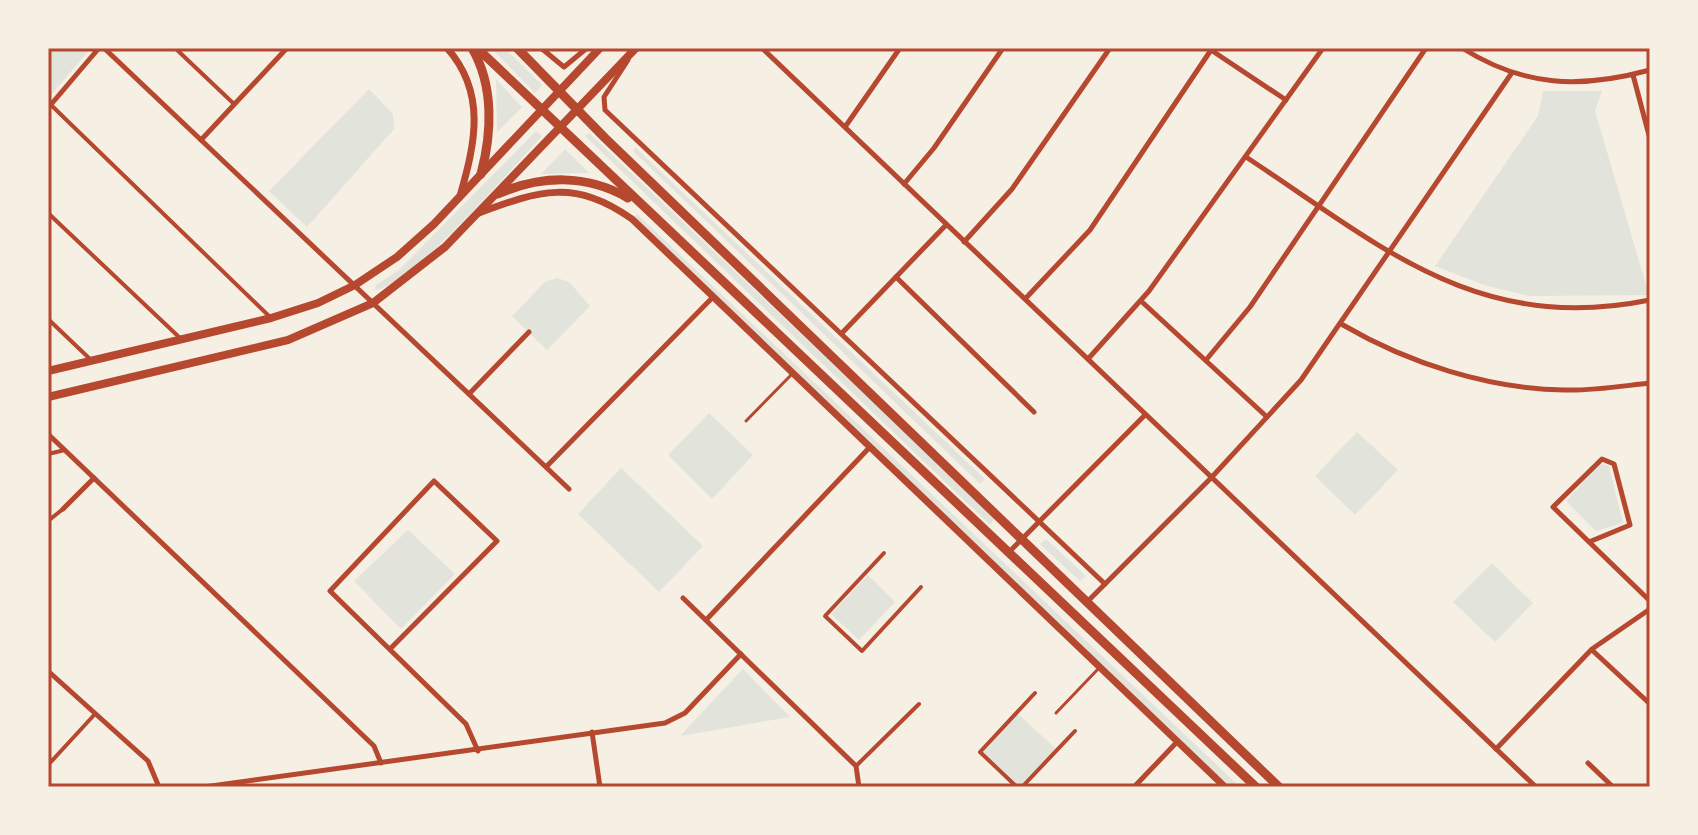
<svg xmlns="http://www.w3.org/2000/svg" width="1698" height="835" font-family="Inter,sans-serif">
	<rect width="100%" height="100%" fill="#f6efe4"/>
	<!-- green -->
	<g fill="#e2e4dc">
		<polygon points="48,48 91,48 50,96 48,93"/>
		<polygon points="491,48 505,48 542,85 535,93"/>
		<polygon points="496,79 522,107 497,132"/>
		<polygon points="369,89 393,114 394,129 307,227 269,191"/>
		<polygon points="1543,91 1602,91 1595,111 1649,295 1529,296 1484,285 1435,266 1538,116"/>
		<path d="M 536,131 L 542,136 C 513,167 411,286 375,290 L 376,285 L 400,269 Z"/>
		<polygon points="589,133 995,518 990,525 585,136"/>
		<polygon points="635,147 985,479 980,484 633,151"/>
		<polygon points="565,149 589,173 541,174"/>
		<polygon points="637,214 1240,787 1230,787 635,217"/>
		<polygon points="557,278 569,282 590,306 547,350 512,316 545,282"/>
		<polygon points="709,413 753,455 712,499 668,455"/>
		<polygon points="1357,432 1398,470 1355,515 1315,476"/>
		<polygon points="1600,464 1609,466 1623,523 1596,531 1566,501"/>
		<polygon points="621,468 703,546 659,592 578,514"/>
		<polygon points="408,530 455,574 401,629 354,581"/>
		<polygon points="1046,539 1086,576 1080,581 1040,544"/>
		<polygon points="1492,563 1533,603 1495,642 1453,602"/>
		<polygon points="868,575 895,602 859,640 831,614"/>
		<polygon points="743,669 790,717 680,736"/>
		<polygon points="1016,712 1056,749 1021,787 981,750"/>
	</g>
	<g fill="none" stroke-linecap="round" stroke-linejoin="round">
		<!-- service -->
		<g stroke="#b5482f" stroke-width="3">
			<polyline points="746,421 792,374"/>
			<polyline points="1056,713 1099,668"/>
		</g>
		<!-- pedestrian -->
		<g stroke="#b5482f" stroke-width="4">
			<polyline points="175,48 233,103"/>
			<polyline points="51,105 270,317"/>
			<polyline points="48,213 180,338"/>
			<polyline points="48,319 90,359"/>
			<polyline points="48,454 65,450"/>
			<polyline points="48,521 63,509"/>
			<polyline points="884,553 825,616 862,651 921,587"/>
			<polyline points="48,765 95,714"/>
			<polyline points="856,766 919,704"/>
			<polyline points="1017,787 980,752 1035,693"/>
			<polyline points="1022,787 1075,731"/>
		</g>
		<!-- minor -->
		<g stroke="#b5482f" stroke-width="5">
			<polyline points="104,48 569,489"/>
			<polyline points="541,48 564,67 587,48"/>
			<polyline points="762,48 1536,787"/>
			<polyline points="1208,48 1286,100"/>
			<path d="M 1462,48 C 1524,87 1580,89 1650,70"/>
			<polyline points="628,60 604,97 605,110 1105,584"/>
			<polyline points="1633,75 1650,139"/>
			<polyline points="48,108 99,48"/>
			<polyline points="845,127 900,48"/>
			<polyline points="201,140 287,48"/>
			<path d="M 1246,157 C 1380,245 1476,335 1650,300"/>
			<polyline points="904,184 934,148 1003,48"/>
			<polyline points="964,242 1012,189 1110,48"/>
			<polyline points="896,277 1034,412"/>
			<polyline points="1025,299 1090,230 1211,50"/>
			<polyline points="1141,301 1267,417"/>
			<path d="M 1343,325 C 1408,363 1489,389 1564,390 C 1593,391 1622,386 1650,383"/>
			<polyline points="842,333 946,225"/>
			<polyline points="1088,359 1149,291 1323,48"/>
			<polyline points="1206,360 1250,307 1426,48"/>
			<polyline points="469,394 529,332"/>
			<polyline points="48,434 374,746 381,763"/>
			<polyline points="546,467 713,297"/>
			<polyline points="63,509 94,478"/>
			<polyline points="1589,542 1630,525 1614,464 1602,459 1553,507 1650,601"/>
			<polyline points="1009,552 1145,415"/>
			<polyline points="683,598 856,766 859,787"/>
			<polyline points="1087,602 1211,478 1301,380 1511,74"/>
			<polyline points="706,620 869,448"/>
			<polyline points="391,648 497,541 434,481 330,591 466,724 478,751"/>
			<polyline points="1592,650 1650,704"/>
			<polyline points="48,671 148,761 159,787"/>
			<polyline points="592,732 600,787"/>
			<polyline points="1496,749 1592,649 1650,609"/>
			<polyline points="1588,763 1613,787"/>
			<polyline points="204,787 665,723 685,713 741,654"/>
			<polyline points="1134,787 1177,742"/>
		</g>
		<!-- tertiary -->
		<g stroke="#b5482f" stroke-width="7">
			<path d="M 447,48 C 487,93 475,144 460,196"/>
			<path d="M 479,213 C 540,190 575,179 632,219 L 1225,787"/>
		</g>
		<!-- secondary -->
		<g stroke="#b5482f" stroke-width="8">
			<polyline points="48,371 271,318 318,303 355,285 397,257 434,224 600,48"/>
			<polyline points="48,397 288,340 373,303 445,247 636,48"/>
		</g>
		<!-- primary -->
		<g stroke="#b5482f" stroke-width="9">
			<path d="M 472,48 C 494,86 492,133 481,174"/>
			<polyline points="477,48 1256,787"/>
			<polyline points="517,48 605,138 1279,787"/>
			<path d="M 498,194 C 541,175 587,174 628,198"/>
		</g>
	</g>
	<!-- border -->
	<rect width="1698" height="835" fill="none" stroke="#f6efe4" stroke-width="100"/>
	<rect x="50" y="50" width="1598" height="735" fill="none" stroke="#b5482f" stroke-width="3"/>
</svg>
